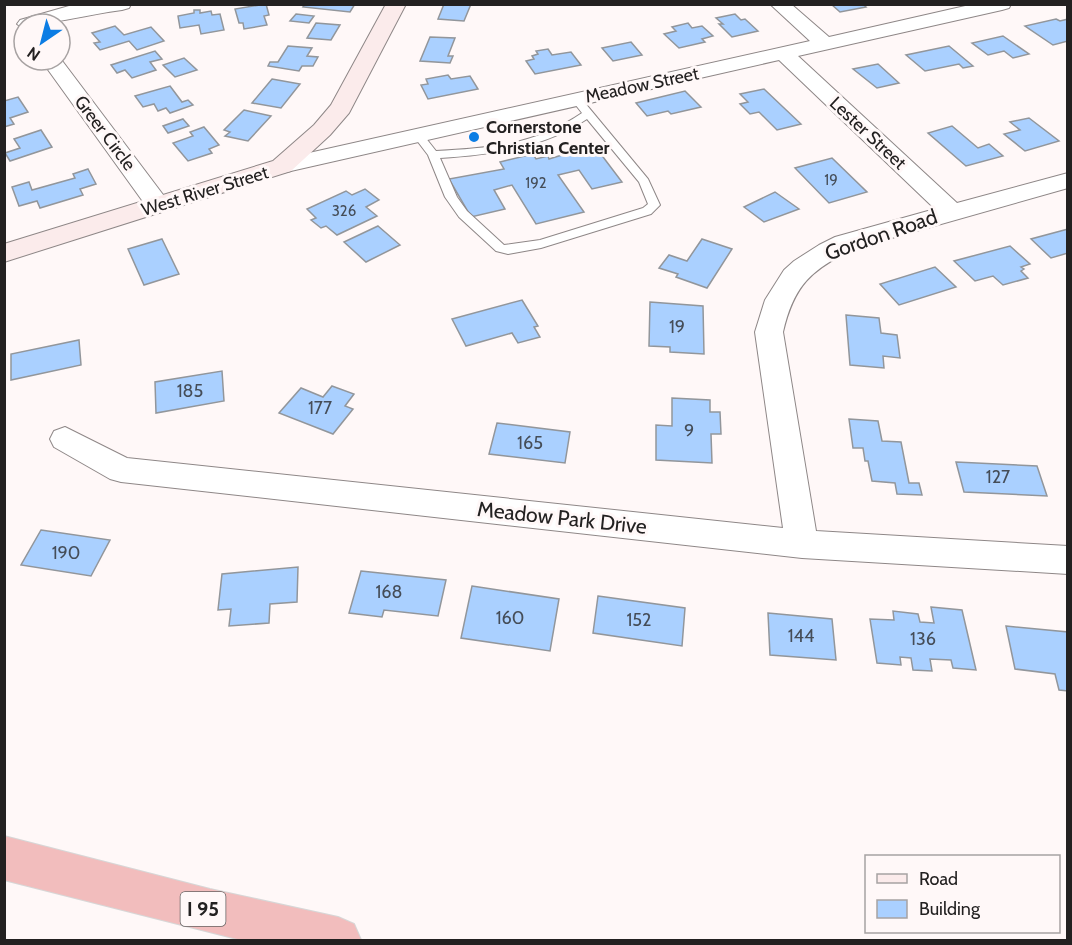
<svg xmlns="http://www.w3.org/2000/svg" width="1072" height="945" font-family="Cabin,sans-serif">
	<rect width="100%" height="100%" fill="#fff8f8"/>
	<!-- building -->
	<g fill="#aad0ff" stroke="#92969b" stroke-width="1.5">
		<polygon points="266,4 269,15 264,16 267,25 244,29 243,23 239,23 235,9"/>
		<polygon points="305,4 355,4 350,12 303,7"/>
		<polygon points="444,4 471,4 464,21 438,19"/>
		<polygon points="831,4 863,4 866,7 840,12"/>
		<polygon points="194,10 200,10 200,13 211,11 212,15 220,14 224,30 201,34 199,25 180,28 178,16 194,13"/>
		<polygon points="296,14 314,16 309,23 290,21"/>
		<polygon points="735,14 741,20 745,19 758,31 732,37 719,24 723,24 716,18"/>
		<polygon points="1056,19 1060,21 1068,19 1068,41 1053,45 1025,26"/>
		<polygon points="316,23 340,25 331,40 307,38"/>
		<polygon points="688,23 692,28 702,26 713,36 702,39 705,42 679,48 664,34 676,31 672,27"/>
		<polygon points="115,26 124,35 151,27 164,41 137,50 129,41 100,50 94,43 100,42 92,33"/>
		<polygon points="1003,36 1029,54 1013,58 1004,51 988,55 972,43"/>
		<polygon points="430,37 455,38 448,56 453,56 450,63 420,61"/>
		<polygon points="631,42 642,55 613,61 602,48"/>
		<polygon points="288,46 312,48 307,56 318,57 313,66 302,66 299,71 268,66 270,62 278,62"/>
		<polygon points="949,46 973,66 963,68 959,64 925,71 906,55"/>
		<polygon points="548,49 552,55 571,52 581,65 535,74 526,61 534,59 532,56 538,54 536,51"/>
		<polygon points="155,51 162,59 150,62 156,70 132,78 125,70 117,73 111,65"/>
		<polygon points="184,58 197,70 175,77 163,65"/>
		<polygon points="878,64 899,83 877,88 853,69"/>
		<polygon points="448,75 451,79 470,76 478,89 428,99 421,85 428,84 426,79"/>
		<polygon points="272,79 300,84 281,108 252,103"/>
		<polygon points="170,86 182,102 188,100 193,105 170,113 166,108 158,111 154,104 143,107 135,96"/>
		<polygon points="764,89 801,124 777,130 759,112 750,114 740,104 748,102 740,94"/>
		<polygon points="685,91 701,107 671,114 668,111 647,116 636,103"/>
		<polygon points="18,97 28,112 10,118 14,124 4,127 4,101"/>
		<polygon points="244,110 271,116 248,141 225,136 230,132 224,130"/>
		<polygon points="1029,118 1059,141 1025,151 1004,134 1020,130 1010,122"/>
		<polygon points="183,119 189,126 168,133 163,126"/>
		<polygon points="952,126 978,148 989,144 1003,156 966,166 928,133"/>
		<polygon points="204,127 219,145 209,149 212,153 188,161 173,143 193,136 190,132"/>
		<polygon points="41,130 52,147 10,161 5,153 20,148 14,139"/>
		<polygon points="594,145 622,182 592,189 579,170 558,175 584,212 536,224 512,185 494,190 505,209 471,217 449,179 504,169 500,162 533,154 536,159 548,156 549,159"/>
		<polygon points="832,158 867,192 829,203 795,168"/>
		<polygon points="88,169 96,184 80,189 83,195 40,208 37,201 19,206 12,187 29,182 32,190 75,178 73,174"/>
		<polygon points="365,189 379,200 366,207 377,216 337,235 326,226 321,228 311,220 316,218 307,209 346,191 352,195"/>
		<polygon points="775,192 799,209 764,222 744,207"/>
		<polygon points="378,226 400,245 366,262 344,242"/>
		<polygon points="1068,229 1068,253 1051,258 1031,239"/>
		<polygon points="162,239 179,274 144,285 128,249"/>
		<polygon points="702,239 732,249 707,288 676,277 678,274 659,268 669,255 687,261"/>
		<polygon points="1010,246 1030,264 1021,267 1024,269 1021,271 1028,278 1003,285 993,276 975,281 954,261"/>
		<polygon points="935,267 956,287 899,305 880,284"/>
		<polygon points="522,300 538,326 534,327 540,337 518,343 512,333 466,346 452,319"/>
		<polygon points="650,302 703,306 704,354 670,352 670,347 649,346"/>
		<polygon points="846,315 879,318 881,333 897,335 900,358 883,356 884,368 850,365"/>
		<polygon points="79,340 81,365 11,380 11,354"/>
		<polygon points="222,371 224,401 156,413 155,382"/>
		<polygon points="332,386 354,394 345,406 353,409 333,434 279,413 301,388 323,397"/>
		<polygon points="672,398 710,400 710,412 720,412 721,434 711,434 712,463 656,460 656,425 672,426"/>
		<polygon points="849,419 878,421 882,441 901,442 909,483 919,483 922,495 897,494 895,483 872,481 868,461 865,461 863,448 853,448"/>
		<polygon points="497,423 570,432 565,463 489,454"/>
		<polygon points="956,462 1037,466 1047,496 964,492"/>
		<polygon points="41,530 110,540 91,576 21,565"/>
		<polygon points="298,567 297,602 270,604 269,623 229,626 231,609 218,610 222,574"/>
		<polygon points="361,571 446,580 438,616 384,610 382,617 349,613"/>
		<polygon points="472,586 559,599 550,651 461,638"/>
		<polygon points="598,596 685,608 682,646 593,633"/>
		<polygon points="931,607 962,610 976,670 953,668 951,660 930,659 932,671 913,670 911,658 900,657 901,665 877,663 870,619 894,620 893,611 918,614 920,622 934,623"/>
		<polygon points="768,613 832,619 836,660 770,655"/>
		<polygon points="1006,626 1068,632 1068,691 1059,690 1055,674 1015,669"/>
	</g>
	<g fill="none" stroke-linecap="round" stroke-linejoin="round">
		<!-- lane casing -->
		<g stroke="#8e8787" stroke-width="2">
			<path id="lane" d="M 576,96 L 580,97 L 648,179 L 660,205 L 651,214 L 541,248 L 508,254 L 496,251 L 459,217 L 445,197 L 428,155 L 412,134 L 417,131 L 421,132 L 436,151 C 491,148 535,145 582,113 L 571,99 ZM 587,119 L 639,182 L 648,204 L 643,208 L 540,240 L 504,245 L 467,211 L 457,197 L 440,158 C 493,154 542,149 587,119 Z"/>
		</g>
		<!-- street casing -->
		<g stroke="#8e8787" stroke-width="2">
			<g id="street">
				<path d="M 131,4 L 129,8 L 122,10 C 89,14 57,24 24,24 L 24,29 L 17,24 L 20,20 L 76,4 Z"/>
				<path d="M 770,4 L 791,4 L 829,37 L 974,4 L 1011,4 L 1009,8 L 1002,10 L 798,56 L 957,203 L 1068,173 L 1068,188 L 853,249 C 811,270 794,285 783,332 L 816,531 L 1068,546 L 1068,574 L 802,558 L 121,482 L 110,479 L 54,447 L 50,439 L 54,431 L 65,427 L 127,458 L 783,528 L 755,332 L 765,300 L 784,270 L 794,261 L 819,245 L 835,237 L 935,209 L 779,60 L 282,173 L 274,171 L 270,166 L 274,161 L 282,159 L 810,41 Z"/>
				<polygon points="60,58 167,200 170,205 167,210 158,213 149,210 41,60 60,60"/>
			</g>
		</g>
		<!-- secondary casing -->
		<g stroke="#8e8787" stroke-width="2">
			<polygon id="secondary" points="386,4 406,4 349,113 330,135 291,171 4,262 4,244 273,161 314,125 331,105"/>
		</g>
		<!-- highway casing -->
		<g stroke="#d7d7d7" stroke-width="2">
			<polygon id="highway" points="4,836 210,889 338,917 354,924 361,940 241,940 4,880"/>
		</g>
		<!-- lane -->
		<use href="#lane" fill="#fff" fill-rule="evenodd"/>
		<!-- street -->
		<use href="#street" fill="#fff" fill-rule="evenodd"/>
		<!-- secondary -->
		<use href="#secondary" fill="#fbebeb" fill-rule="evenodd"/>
		<!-- highway -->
		<use href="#highway" fill="#f2bdbd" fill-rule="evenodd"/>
	</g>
	<!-- markers -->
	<circle fill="#0c7de4" stroke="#fff8f8" stroke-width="2" cx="474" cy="137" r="6"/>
	<g text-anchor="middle" stroke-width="6" stroke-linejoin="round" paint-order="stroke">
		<!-- far-number labels -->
		<g font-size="15" fill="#454d58">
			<text x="831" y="185">19</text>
			<text x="536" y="188">192</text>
			<text x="344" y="216">326</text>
		</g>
		<!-- far-street labels -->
		<g font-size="18" fill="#232121" stroke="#fff8f8">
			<text transform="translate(642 85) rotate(-12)" y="6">Meadow Street</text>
			<text transform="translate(105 133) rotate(53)" y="6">Greer Circle</text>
			<text transform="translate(868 133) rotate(43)" y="6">Lester Street</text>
			<text transform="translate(205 191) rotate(-17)" y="6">West River Street</text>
		</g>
		<!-- far-poi labels -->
		<g font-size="18" font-weight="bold" fill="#232121" stroke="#fff8f8" text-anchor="start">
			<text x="486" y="133">Cornerstone<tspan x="486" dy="21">Christian Center</tspan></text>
		</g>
		<!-- number labels -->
		<g font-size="18" fill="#454d58">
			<text x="677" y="333">19</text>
			<text x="190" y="397">185</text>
			<text x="320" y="414">177</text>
			<text x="689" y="437">9</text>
			<text x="530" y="449">165</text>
			<text x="998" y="483">127</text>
			<text x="66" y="559">190</text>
			<text x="389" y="598">168</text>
			<text x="510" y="624">160</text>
			<text x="639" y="626">152</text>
			<text x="801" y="642">144</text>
			<text x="923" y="645">136</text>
		</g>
		<!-- shield labels -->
		<rect fill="#fff8f8" stroke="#656262" stroke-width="1.5" x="180.5" y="892" width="45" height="34" rx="4.5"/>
		<g font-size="20" font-weight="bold" fill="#232121">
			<text x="203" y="916">I 95</text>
		</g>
		<!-- street labels -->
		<g font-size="21" fill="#232121" stroke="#fff8f8">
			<text transform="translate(881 235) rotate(-19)" y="7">Gordon Road</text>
			<text transform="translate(562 518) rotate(6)" y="7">Meadow Park Drive</text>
		</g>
	</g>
	<!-- border -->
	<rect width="1072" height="945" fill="none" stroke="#232121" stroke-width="12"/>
	<!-- legend -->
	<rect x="865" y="855" width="195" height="78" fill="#fff8f8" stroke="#a7a2a2" stroke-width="1.5"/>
	<rect x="877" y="874" width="30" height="9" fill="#fbebeb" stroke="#a7a2a2" stroke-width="1.5"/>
	<text x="919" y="885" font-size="18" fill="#232121">Road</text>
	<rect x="877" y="900" width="30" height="18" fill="#aad0ff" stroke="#a7a2a2" stroke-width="1.5"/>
	<text x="919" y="915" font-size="18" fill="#232121">Building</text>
	<!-- north arrow -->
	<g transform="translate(42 42) rotate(215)"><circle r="28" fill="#fff8f8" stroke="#a7a2a2" stroke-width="1.5"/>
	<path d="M0-4.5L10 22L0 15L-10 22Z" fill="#0c7de4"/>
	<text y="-9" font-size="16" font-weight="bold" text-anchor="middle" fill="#232121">N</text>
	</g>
</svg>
